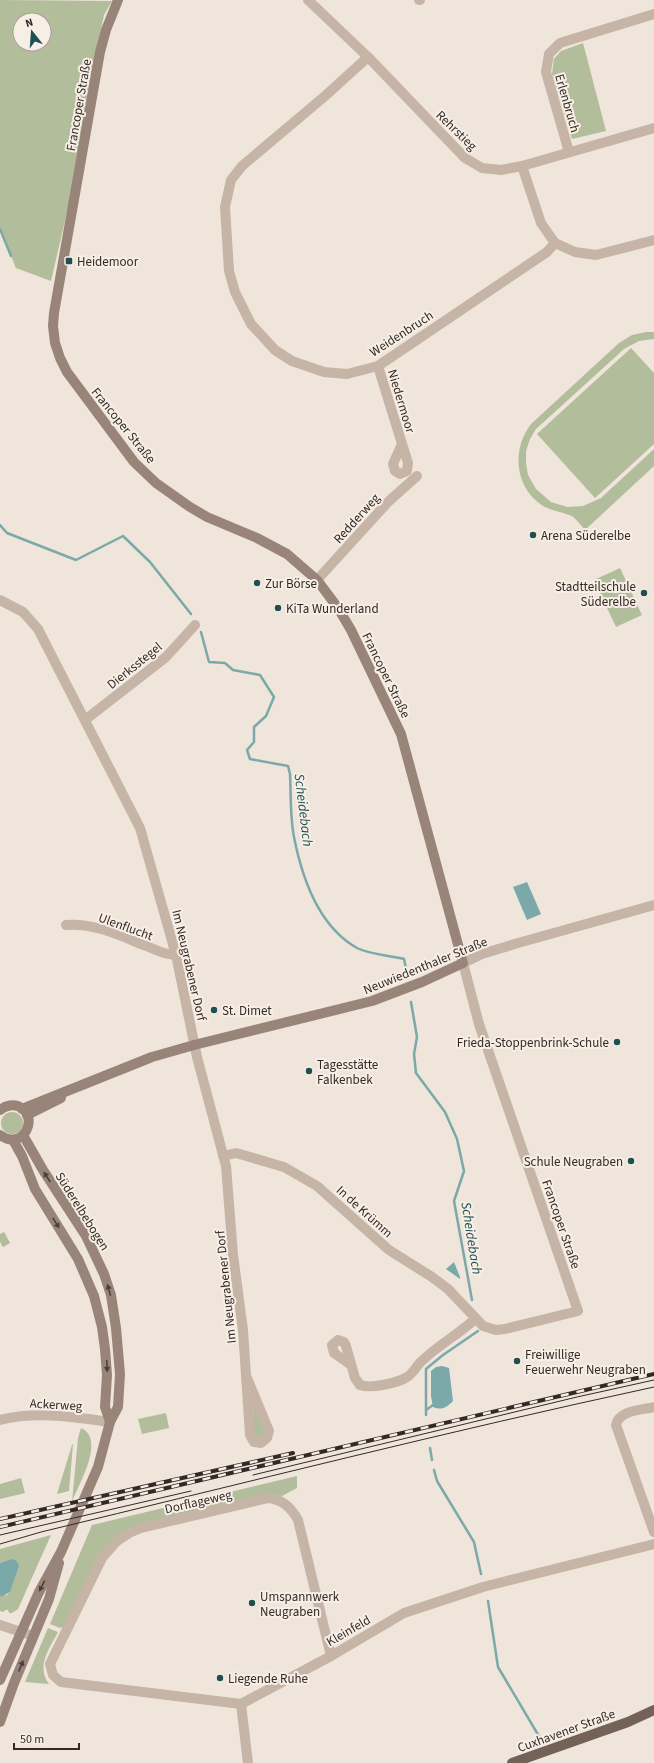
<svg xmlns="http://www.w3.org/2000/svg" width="654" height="1763" font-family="'Source Sans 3',sans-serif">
	<rect width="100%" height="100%" fill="#efe5da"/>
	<!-- green -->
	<g fill="#b2bd9b" fill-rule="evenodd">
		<path d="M 0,0 L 112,1 L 104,15 L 96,52 L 89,117 L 51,281 L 16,268 L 0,229 ZM 20,20 L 44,20 L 44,44 L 20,44 Z"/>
		<polygon points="583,43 606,131 572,139 552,74 554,59 561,51"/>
		<path d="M 646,332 L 654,332 L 654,339 L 639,341 L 624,349 L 536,429 L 530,439 L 526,451 L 526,463 L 528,475 L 536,489 L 551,502 L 567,507 L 583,506 L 601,498 L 654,449 L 654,466 L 585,530 C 581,526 575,516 569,515 C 560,511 552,511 543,506 C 515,488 511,450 531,424 L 619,343 L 632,335 Z"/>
		<polygon points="631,348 654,373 654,444 595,498 537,434"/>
		<polygon points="620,568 642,615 616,627 594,580"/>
		<circle cx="12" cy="1123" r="11"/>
		<polygon points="4,1232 10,1243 3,1247 0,1242 0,1234"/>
		<polygon points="253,1404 266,1433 262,1438 257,1438 254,1435"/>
		<polygon points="166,1413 169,1428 142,1434 138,1419"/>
		<path d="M 81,1428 C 106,1439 79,1484 72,1502 L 78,1438 Z"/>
		<polygon points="73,1444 69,1491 57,1494 72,1445"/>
		<polygon points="297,1476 297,1488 282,1496 273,1494 119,1535 63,1627 60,1628 50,1624 92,1525"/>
		<polygon points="21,1478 25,1493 0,1499 0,1484"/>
		<polygon points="51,1535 18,1609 12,1613 9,1613 8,1610 5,1610 4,1612 0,1611 0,1596 7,1595 10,1592 11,1559 0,1563 0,1549"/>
		<path d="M 48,1628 L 58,1632 C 49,1649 36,1666 49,1684 L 25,1682 Z"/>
	</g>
	<!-- water -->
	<g fill="#7ba9aa">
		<polygon points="527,882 541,914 527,920 513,887"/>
		<polygon points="454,1262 460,1277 460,1279 446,1269"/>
		<path d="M 442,1366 L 449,1368 L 453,1401 C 447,1407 442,1411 433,1407 L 431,1396 L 431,1371 L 436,1367 Z"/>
		<path d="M 11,1559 C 16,1560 18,1562 19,1566 L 10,1592 L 3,1596 L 0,1596 L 0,1563 Z"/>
	</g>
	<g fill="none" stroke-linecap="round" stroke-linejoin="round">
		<!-- stream -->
		<g stroke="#7ba9aa" stroke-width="2.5">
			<polyline points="0,229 11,256"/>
			<polyline points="0,525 7,533 76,560 123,536 150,562 191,614"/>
			<path d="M 201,632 L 209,662 L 225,663 L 233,670 L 260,675 L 274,697 L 266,716 L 254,727 L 254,742 L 247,750 L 250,759 L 288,766 L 290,774 C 291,794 290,817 294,837 C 302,878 318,926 357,948 C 371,955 389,955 404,959 L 407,973"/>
			<polyline points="411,1002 417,1037 414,1054 416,1073 445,1112 457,1139 464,1171 454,1201 472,1300"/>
			<polyline points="426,1410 433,1405"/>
			<polyline points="426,1415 426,1369 443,1355 478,1331"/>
			<polyline points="430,1448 432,1460"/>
			<polyline points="434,1470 437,1481 474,1542 481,1574"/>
			<polyline points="488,1601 498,1667 540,1738"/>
		</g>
		<!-- minor -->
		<g stroke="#c6b5a7" stroke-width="10">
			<polyline points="308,0 369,58 465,158 482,168 501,170 522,166 654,128"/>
			<polyline points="419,0 420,0"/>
			<polyline points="368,57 325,96 242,166 231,180 225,207 229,271 235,292 251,324 275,350 292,361 324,372 347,374 378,366 547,252 555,243"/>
			<polyline points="569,152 546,72 549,54 560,43 654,14"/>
			<polyline points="522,166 541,223 555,243 575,252 596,255 654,240"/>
			<polyline points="378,366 381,376 408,463 407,471 400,474 395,471 393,464 402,444"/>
			<polyline points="317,580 388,502 417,476"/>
			<polyline points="0,600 23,612 38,629 140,828 176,955 197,1057 226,1166 233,1255 243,1330 250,1435 254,1442 261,1443 267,1438 269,1431 247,1378"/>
			<polyline points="85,720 166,657 195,625"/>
			<path d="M 66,925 C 93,923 117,934 141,944 C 156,949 160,954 176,955"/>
			<polyline points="223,1156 236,1153 284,1167 317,1186 389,1250 432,1277 448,1289 483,1326 496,1330 505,1329 578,1311 479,1024 463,963"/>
			<path d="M 351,1365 L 334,1353 L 332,1345 L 338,1340 L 344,1342 L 346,1346 L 355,1378 L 360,1385 C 370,1389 398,1383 407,1377 C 414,1373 417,1364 424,1359 C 440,1344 459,1334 475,1319"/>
			<path d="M 654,1407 C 642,1410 619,1410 616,1425 L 654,1532"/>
			<path d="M 0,1420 C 37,1411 73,1417 110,1422"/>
			<polyline points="0,1625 33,1636"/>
			<path d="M 331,1656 L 298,1520 C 291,1507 282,1499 268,1498 L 141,1528 L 129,1533 L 117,1541 L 102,1558 L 50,1664 L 53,1675 L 61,1682 L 241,1704 L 331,1656 L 404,1613 L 483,1587 L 654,1544"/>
			<polyline points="241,1704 248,1763"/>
		</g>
		<!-- tertiary -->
		<polyline stroke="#c6b5a7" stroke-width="10" points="463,963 482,954 518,943 654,905"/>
		<!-- secondary -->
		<g stroke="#998479" stroke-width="10">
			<polyline points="22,1109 152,1057 194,1045 372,1001 422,982 463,963 401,734 351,630 338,608 317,580 287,554 257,538 207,517 190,507 156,483 134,462 67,372 60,358 55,343 53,326 54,313 100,52 106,30 118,0"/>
			<path d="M 0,1110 C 5,1106 11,1104 18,1106 C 41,1116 23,1152 0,1135"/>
			<polyline points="27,1115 61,1098"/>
			<polyline points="13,1140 22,1156 35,1189 78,1259 94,1296 102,1327 105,1349 107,1375 105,1407 110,1422"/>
			<polyline points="0,1680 39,1592 61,1552 98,1467 110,1422 118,1407 120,1374 116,1328 111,1295 104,1274 86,1236 43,1170 23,1135"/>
			<polyline points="0,1722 14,1683 49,1599 59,1563"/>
		</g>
		<!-- primary -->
		<polyline stroke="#746259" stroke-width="10" points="512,1763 628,1722 654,1710"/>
		<!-- tram -->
		<g stroke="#332a27" stroke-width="1">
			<polyline points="253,1475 577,1397 654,1380"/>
			<polyline points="0,1535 191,1491"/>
			<path d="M 0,1544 L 41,1532 C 245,1483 449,1431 654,1387"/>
		</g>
		<!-- rail casing -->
		<g stroke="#332a27" stroke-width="4">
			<g id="rail">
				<polyline points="0,1519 293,1453"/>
				<polyline points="0,1527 654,1374"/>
			</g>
		</g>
		<!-- rail -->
		<use href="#rail" stroke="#f7efe6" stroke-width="2.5" stroke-dasharray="8" stroke-linecap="butt"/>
	</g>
	<!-- one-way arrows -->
	<defs><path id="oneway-solid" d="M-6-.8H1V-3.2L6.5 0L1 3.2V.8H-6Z"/></defs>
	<g fill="#4c403c">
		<use href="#oneway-solid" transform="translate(47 1177) rotate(-123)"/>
		<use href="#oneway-solid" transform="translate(56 1223) rotate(58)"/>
		<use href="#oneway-solid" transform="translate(109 1290) rotate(-105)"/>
		<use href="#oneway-solid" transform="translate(107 1366) rotate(87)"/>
		<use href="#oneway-solid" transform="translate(42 1586) rotate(117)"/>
		<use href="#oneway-solid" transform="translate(21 1666) rotate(-67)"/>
	</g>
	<!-- markers -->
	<g fill="#204f51" stroke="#f7efe6" stroke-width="1.5">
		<rect x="65" y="257" width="8" height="8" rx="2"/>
		<circle cx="533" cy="535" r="4"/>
		<circle cx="257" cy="583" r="4"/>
		<circle cx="644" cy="593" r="4"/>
		<circle cx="278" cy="608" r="4"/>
		<circle cx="214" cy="1010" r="4"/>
		<circle cx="617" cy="1042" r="4"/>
		<circle cx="309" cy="1071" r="4"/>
		<circle cx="631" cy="1161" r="4"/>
		<circle cx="517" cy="1361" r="4"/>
		<circle cx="252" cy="1603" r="4"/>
		<circle cx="220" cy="1678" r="4"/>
	</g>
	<g text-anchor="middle" stroke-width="4" stroke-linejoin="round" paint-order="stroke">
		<!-- street labels -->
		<g font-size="13" fill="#332a27" stroke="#f7efe6">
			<text transform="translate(568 103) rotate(74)" y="5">Erlenbruch</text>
			<text transform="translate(78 105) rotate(-80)" y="5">Francoper Straße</text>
			<text transform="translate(457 130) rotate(44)" y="5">Rehrstieg</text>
			<text transform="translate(401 333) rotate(-33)" y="5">Weidenbruch</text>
			<text transform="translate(402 401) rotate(73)" y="5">Niedermoor</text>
			<text transform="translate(124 425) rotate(51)" y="5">Francoper Straße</text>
			<text transform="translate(356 518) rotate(-48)" y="5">Redderweg</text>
			<text transform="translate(134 665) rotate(-39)" y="5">Dierksstegel</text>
			<text transform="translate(387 675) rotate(64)" y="5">Francoper Straße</text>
			<text transform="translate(126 926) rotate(20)" y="5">Ulenflucht</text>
			<text transform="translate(190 965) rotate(77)" y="5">Im Neugrabener Dorf</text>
			<text transform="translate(425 965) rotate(-22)" y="5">Neuwiedenthaler Straße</text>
			<text transform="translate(83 1211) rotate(58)" y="5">Süderelbebogen</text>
			<text transform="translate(365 1211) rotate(42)" y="5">In de Krümm</text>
			<text transform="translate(562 1224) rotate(71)" y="5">Francoper Straße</text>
			<text transform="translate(225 1287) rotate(-96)" y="5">Im Neugrabener Dorf</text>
			<text transform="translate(56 1404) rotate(3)" y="5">Ackerweg</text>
			<text transform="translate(198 1501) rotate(-13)" y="5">Dorflageweg</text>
			<text transform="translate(348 1630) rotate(-30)" y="5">Kleinfeld</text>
			<text transform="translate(566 1730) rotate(-20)" y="5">Cuxhavener Straße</text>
		</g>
		<!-- poi labels -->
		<g font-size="13" fill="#332a27" stroke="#f7efe6" text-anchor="start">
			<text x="77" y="266">Heidemoor</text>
			<text x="541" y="540">Arena Süderelbe</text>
			<text x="265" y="588">Zur Börse</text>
			<text x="636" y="591" text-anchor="end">Stadtteilschule<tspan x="636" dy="15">Süderelbe</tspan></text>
			<text x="286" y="613">KiTa Wunderland</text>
			<text x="222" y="1015">St. Dimet</text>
			<text x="609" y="1047" text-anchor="end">Frieda-Stoppenbrink-Schule</text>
			<text x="317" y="1069">Tagesstätte<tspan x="317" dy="15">Falkenbek</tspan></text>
			<text x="623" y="1166" text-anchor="end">Schule Neugraben</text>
			<text x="525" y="1359">Freiwillige<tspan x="525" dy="15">Feuerwehr Neugraben</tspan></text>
			<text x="260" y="1601">Umspannwerk<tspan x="260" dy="15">Neugraben</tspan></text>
			<text x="228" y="1683">Liegende Ruhe</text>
		</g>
		<!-- water labels -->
		<g font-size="14" font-style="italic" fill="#204f51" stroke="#f7efe6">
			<text transform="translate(304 810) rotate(83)" y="5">Scheidebach</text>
			<text transform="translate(472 1238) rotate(81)" y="5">Scheidebach</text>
		</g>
	</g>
	<!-- north arrow -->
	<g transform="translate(32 32) rotate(343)"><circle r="19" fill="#f7efe6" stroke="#a9a09a"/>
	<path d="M0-3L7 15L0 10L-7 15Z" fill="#204f51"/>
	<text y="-6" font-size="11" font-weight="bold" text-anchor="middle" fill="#332a27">N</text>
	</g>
	<!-- scale -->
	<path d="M14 1743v6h65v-6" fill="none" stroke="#332a27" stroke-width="2"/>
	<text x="20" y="1743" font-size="12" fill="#332a27" stroke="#f7efe6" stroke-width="3" paint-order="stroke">50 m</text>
</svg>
